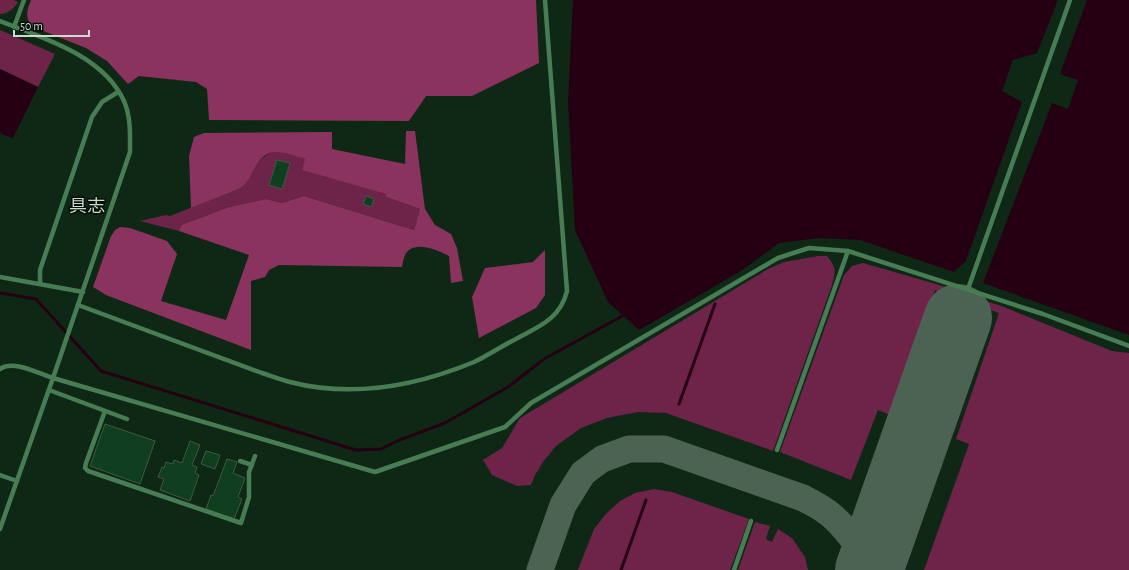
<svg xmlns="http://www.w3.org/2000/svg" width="1129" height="570" font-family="'Alegreya Sans','Noto Sans JP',sans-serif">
	<rect width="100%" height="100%" fill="#0f2815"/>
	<!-- green -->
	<g fill="#6e2348">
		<path d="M 0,0 L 14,0 L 18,2 C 14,8 8,14 0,14 Z"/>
		<polygon points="0,30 55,54 38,87 0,69"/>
		<polygon points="273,151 277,151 306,159 303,170 387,194 386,197 420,209 414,230 304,196 282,203 266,199 229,207 181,225 179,231 140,221 166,215 170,216 239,189 244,185 258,161"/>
		<path d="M 818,256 L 827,256 C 838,269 835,274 831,288 L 773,451 L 666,413 L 638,412 L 607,418 L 581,428 L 556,446 L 543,462 L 535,475 L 531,485 L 517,486 L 492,475 L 483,460 L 502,448 L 520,418 L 768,269 L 784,262 Z"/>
		<polygon points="863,263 936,284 1004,307 1112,351 1129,353 1129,570 924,570 969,444 956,439 999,313 935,290 890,415 878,410 851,480 780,452 844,275 852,266"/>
		<polygon points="654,489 672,492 749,519 730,570 578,570 594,529 606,514 620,501 635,493"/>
		<polygon points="755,522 770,526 766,539 772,542 778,529 792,538 805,557 808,570 738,570"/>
	</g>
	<!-- forest -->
	<g fill="#8a335e">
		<path d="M 31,0 L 536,0 L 539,63 L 472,96 L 426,96 L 409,121 L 209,120 L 207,89 L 196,82 L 139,76 L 128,84 L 107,61 L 86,48 L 31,26 C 25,16 27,10 31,0 Z"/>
		<path d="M 406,131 L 415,131 L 425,209 L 435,225 L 451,234 L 457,248 L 463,281 L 451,283 L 449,256 C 439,251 420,242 409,250 C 404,254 403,261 402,267 L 279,265 L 269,270 L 265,277 L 251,281 L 251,350 L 106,295 L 93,287 L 111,236 L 115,230 L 120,227 L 130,228 L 167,241 L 177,254 L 161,301 L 226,320 L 249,255 L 179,231 L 181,225 L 229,207 L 266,199 L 282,203 L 304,196 L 414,230 L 420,209 L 386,197 L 386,194 L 302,170 L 305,159 C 284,153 267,143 254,169 C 250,177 247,184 239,189 L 191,208 L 189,156 L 194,137 L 204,133 L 332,132 L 332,149 L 405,164 Z"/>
		<polygon points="545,250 545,295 536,308 479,338 472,297 485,268 533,262"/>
	</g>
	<!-- water -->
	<g fill="#250012">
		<polygon points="573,0 1058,0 1037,53 1013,60 1002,91 1022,102 966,261 954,272 860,240 819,238 779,243 741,271 639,330 608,302 575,230 568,101"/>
		<polygon points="1087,0 1129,0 1129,335 983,283 1052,103 1068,109 1078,80 1060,74"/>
		<polygon points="0,69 38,87 13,138 1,134 0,131"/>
	</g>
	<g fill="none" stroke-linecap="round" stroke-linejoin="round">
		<!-- stream -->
		<g stroke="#250012" stroke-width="3">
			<polyline points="0,293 36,299 101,371 356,450 381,449 397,441 445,423 508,387 544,359 626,314"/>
			<polyline points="679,404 715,304"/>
			<polyline points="621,570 646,500"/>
		</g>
		<!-- taxiway -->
		<path stroke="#4c6252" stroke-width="27" d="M 540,570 L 563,505 L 583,473 L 602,459 L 629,449 L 664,449 L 803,498 C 813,503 823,508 832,516 C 847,529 860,548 871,564"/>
		<!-- runway -->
		<polyline stroke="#4c6252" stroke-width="68" points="869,570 958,318"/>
	</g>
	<!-- building -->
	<g fill="#0f3f1e" stroke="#3e5944">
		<polygon points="277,160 290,163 282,189 269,185"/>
		<polygon points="366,196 374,199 371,207 363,204"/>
		<polygon points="105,424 155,441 140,484 90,466"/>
		<polygon points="190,441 200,445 192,465 197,467 195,473 199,475 190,501 160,490 164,479 158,477 162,467 164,468 166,462 173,464 174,460 182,463"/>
		<polygon points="206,451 220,455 215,469 201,464"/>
		<polygon points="227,459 237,462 233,473 245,478 238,497 242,499 234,519 206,509 211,495 213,496"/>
	</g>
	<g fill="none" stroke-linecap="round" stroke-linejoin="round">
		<!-- service -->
		<g stroke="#477c54" stroke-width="4.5">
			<path d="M 0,21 C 43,38 103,55 124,101 C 131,117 130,135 130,152 L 53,378 C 39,374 13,359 0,369"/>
			<polyline points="14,27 24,0"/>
			<polyline points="0,277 83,292"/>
			<polyline points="40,283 40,270 92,117 102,102 118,92"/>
			<polyline points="968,289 1070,0"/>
			<path d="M 78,305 L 262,373 C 271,376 281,380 290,382 C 352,398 416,386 474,362 C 487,356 500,347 514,340 C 537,327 560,320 567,291 L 545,0"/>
			<polyline points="49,390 127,419"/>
			<polyline points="105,411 86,463 85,468 88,471 241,523 249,497 249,472 255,456"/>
			<polyline points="777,450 848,251"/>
			<polyline points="240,461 252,465"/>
			<polyline points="0,475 17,481"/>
			<polyline points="0,529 53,378 375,472 505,427 531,403 778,258 809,248 848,251 1043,314 1129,346"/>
			<polyline points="734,570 751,521"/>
		</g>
	</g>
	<g text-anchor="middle" stroke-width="3" stroke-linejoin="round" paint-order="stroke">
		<!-- quarter labels -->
		<g font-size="18" fill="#cbdbce" stroke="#050e07">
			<text x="87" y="212">具志</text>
		</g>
	</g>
	<!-- scale -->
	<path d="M14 30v6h75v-6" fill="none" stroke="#cbdbce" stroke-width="2"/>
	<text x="20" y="30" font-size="12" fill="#cbdbce" stroke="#050e07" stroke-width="3" paint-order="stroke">50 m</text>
</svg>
